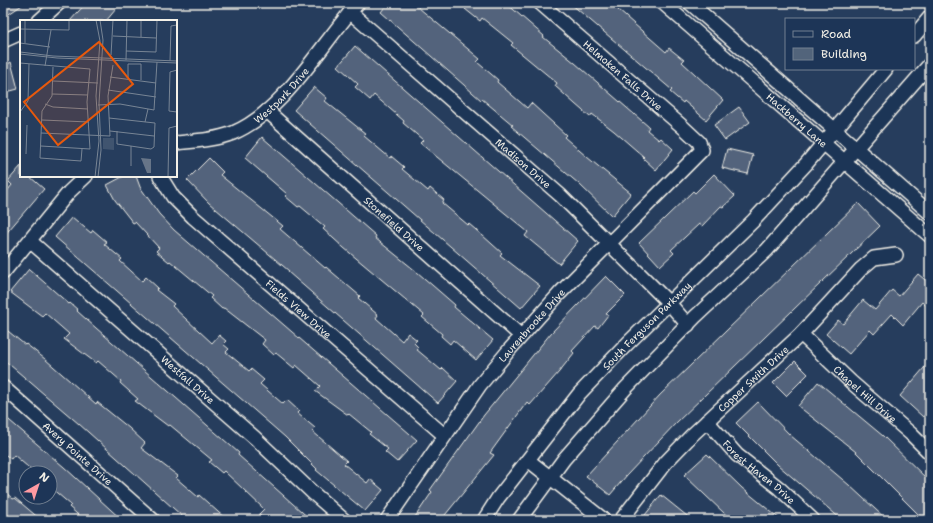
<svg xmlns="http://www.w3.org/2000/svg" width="933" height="523" font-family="'Shantell Sans',sans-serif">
	<rect width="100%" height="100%" fill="#263d5d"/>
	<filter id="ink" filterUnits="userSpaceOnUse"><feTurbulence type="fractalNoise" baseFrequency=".025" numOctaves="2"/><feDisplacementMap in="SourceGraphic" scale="8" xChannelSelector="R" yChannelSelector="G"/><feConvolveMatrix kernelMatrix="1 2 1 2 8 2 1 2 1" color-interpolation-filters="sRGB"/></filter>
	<g filter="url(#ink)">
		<!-- building -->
		<g fill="#52647b" stroke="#f4f1e8">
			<polygon points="3,3 25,3 3,18"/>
			<polygon points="86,3 121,3 106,21 70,21"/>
			<polygon points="388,3 413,3 480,59 477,62 498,80 497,82 527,108 531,103 566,135 564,137 587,157 631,193 612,216 579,184 511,126 513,125 482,99 481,100 381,12"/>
			<polygon points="470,3 506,3 544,36 543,37 575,63 649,127 647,130 659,140 661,138 673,149 656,170 643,158 644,157 614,131 592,114 590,117 575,104 555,86 557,83 511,45 513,43 482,18 480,21 465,9"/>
			<polygon points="570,3 615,3 620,7 618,10 666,52 669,48 684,60 682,62 723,100 706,120 684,101 683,103 670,92 672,90"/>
			<polygon points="355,46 578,241 559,264 525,236 528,232 420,143 423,140 403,123 404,121 374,95 370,100 355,87 358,84 338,66"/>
			<polygon points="11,62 18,89 3,93 3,67"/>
			<polygon points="314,87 327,98 325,101 366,134 364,136 390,158 391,156 404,167 402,169 428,191 430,188 444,200 442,203 468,225 469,224 482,235 502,253 500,255 540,286 521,308 294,110"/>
			<polygon points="739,107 750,122 725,140 714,125"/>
			<polygon points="262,137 376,236 375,238 417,272 455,305 454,307 493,340 476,360 453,340 450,344 441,336 442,334 422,317 424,315 344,248 323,229 325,227 300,206 298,207 285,196 287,194 245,158"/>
			<polygon points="727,149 753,155 748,174 722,168"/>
			<polygon points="209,158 223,172 220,175 283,226 280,229 325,268 326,267 360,296 358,298 378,315 376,318 402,341 408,333 417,340 414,343 418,347 416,349 441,370 443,368 457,381 438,403 288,272 289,271 209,203 187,180"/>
			<polygon points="21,166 21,176 29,176 44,189 3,237 3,196 12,185 8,181"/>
			<polygon points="714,174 735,196 723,207 721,206 702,226 699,224 671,250 674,253 660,266 639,243 693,191 695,193"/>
			<polygon points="124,176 136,176 140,187 159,214 174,230 417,440 397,462 385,452 388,449 369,434 371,432 349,414 348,415 315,391 320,386 296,365 294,368 276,353 274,355 262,344 265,340 224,308 222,309 210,298 212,296 170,261 169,262 156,251 159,248 135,222 133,223 115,200 107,185"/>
			<polygon points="858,203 880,226 676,423 627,475 610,495 586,476 660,395"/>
			<polygon points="72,217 91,233 93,230 107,242 104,244 122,259 120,261 142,281 146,277 158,288 156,290 174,304 172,306 212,343 219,335 226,341 223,344 229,349 226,352 249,371 251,369 264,380 260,384 283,404 287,400 299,411 297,413 315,428 312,431 347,461 344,464 367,483 370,479 383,490 365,511 316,470 317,469 285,437 55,237"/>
			<polygon points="29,269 69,304 70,303 78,310 77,311 96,328 239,453 238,455 311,520 266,520 259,514 264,509 224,471 222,473 209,462 212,460 170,425 168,426 135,401 138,399 120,383 121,381 98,361 96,363 64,339 69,334 45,313 42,316 10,292"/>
			<polygon points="918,274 930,284 930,309 922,302 903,325 892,314 874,334 870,330 849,354 826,334 838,320 843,324 863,300 875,310 892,290 899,296"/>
			<polygon points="606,276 625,295 606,314 608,315 598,328 595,326 572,351 574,353 559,372 530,405 527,402 490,453 494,455 441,520 413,520 432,492 430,490 484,415 551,333"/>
			<polygon points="3,327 25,345 26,344 45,359 96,404 97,402 129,428 145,443 141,448 178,476 176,478 198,497 199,495 227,520 186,520 182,516 79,424 3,359"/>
			<polygon points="795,361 808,374 786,396 773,383"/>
			<polygon points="930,361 930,409 923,417 900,396"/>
			<polygon points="818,382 883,436 930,482 930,520 924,520 856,452 798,406"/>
			<polygon points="758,402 790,435 849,485 887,520 842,520 778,465 736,423"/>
			<polygon points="3,415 64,467 122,520 84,520 69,507 71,505 50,487 50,473 35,473 14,455 11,459 3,453"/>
			<polygon points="707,454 742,488 781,520 732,520 724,513 684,475"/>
			<polygon points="3,490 13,499 15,498 41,520 3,520"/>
			<polygon points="661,495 692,520 641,520"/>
		</g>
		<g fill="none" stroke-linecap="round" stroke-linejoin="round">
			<!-- minor casing -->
			<g stroke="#f4f1e8" stroke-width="16">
				<g id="minor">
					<path id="s1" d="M 663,3 L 930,236"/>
					<polyline points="690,3 930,213"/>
					<path id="s2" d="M 350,12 L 560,195 L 669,303 L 688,325"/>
					<polyline points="39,21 59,3"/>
					<polyline points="914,36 930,17"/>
					<polyline points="3,41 21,33"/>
					<path id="s3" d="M 267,111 L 521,336"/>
					<path id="s4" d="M 176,143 C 195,141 215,140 233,133 C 284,112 322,43 358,3"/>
					<path id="s5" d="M 160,176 L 173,197 L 193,217 L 444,435"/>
					<path id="s6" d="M 30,241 L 255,438 L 313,493 L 344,520"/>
					<polyline points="3,273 69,192 86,176"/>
					<path id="s7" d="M 801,334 L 851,382 L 911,434 L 930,453"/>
					<path id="s8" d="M 3,387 L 153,520"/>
					<path id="s9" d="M 707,421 L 737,455 L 779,488 L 813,520"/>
					<polyline points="528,460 604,520"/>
					<path id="s10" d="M 387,520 L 480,385 L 510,349 L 560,293 L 702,150 L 699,142 L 684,128 L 540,3"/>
					<path id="s11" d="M 484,520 L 498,498 L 579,394 L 628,343 L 753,221 L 806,164 L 886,69"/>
					<polyline points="519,520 564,459 625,389 695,317 767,250 930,64"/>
					<path id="s12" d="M 621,520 L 666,462 L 692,435 L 801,334 L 861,269 L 874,258 L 896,255"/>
				</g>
			</g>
			<!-- minor -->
			<use href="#minor" stroke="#1d3557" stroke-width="13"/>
		</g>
	</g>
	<g text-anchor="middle" stroke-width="4" stroke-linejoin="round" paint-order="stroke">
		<!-- street labels -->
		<g font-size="10" fill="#f4f1e8" stroke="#1d3557">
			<text transform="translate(623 75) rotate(41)" y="4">Helmoken Falls Drive</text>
			<text dy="4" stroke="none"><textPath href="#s4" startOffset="120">Westpark Drive</textPath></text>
			<text dy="4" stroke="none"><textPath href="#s1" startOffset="178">Hackberry Lane</textPath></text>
			<text dy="4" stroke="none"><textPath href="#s2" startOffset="230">Madison Drive</textPath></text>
			<text dy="4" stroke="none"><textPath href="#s3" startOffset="170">Stonefield Drive</textPath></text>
			<text dy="4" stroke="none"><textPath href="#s5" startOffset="193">Fields View Drive</textPath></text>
			<text dy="4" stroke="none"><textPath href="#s10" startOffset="243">Laurenbrooke Drive</textPath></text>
			<text dy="4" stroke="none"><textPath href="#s11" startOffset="254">South Ferguson Parkway</textPath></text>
			<text dy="4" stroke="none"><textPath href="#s12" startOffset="194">Copper Swith Drive</textPath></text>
			<text dy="4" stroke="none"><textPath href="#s6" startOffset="210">Westfall Drive</textPath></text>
			<text dy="4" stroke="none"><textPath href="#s7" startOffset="88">Chapel Hill Drive</textPath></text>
			<text dy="4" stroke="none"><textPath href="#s8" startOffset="100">Avery Pointe Drive</textPath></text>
			<text dy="4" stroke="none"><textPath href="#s9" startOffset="73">Forest Haven Drive</textPath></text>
		</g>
	</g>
	<!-- overview -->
	<g transform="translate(20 20)">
		<rect width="157" height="157" fill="#263d5d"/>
		<path d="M 83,118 L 94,118 L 94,130 L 83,129 Z" fill="#40546f"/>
		<path d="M 121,138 L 131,139 L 131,153 L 127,153 Z" fill="#677588"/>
		<path fill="none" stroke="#788595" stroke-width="1" d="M 0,9 L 49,10 L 49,0M 93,16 L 136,18M 121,17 L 121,0M 0,23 L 30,27M 5,23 L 5,0M 106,31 L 136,32 L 137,0M 0,32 L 33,36 L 157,41M 0,34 L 37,38 L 157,43M 91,35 L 93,0M 106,40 L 107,0M 150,41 L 151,6 L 157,5M 0,43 L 70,49 L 67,82 L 70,129 L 21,126M 25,46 L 31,10M 33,47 L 32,76 L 22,91 L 20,138 L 61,141 L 62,129M 157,50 L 150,52 L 149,91 L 157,92M 90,57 L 136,63M 108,58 L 108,44 L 121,44 L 121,60M 33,61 L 78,63M 88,70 L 136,77M 32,74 L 68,75M 25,84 L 33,87 L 68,89M 78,85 L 100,84 L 134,90 L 137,42M 0,92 L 8,81 L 9,44M 89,98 L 135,103 L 134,127 L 131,129 L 97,124 L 97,111M 22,100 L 69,102M 125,102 L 128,89M 90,111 L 134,116M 21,113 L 90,116 L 88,76 L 93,45M 6,134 L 7,105M 111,146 L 111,126M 75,157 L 79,121 L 76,76 L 80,21 L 76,0M 78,157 L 81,130 L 79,83 L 83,20 L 80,0M 148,157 L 149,108 L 157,106"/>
		<path fill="#e8590c" fill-opacity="0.15" stroke="#e8590c" stroke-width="2" d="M 79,22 L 113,64 L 38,125 L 4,82 Z"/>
		<rect width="157" height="157" fill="none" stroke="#f4f1e8" stroke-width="2"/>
	</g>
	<!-- margin -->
	<rect width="933" height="523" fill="none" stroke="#1d3557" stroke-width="16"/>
	<rect x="8" y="8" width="917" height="507" fill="none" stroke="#f4f1e8" stroke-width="1.5" filter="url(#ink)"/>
	<!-- legend -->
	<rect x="785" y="18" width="130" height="52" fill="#1d3557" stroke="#738091"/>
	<rect x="793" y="31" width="20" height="6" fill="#1d3557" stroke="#738091"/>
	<text x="821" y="38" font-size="12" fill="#f4f1e8">Road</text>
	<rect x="793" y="48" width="20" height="12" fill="#52647b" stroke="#738091"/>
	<text x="821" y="58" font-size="12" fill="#f4f1e8">Building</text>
	<!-- north arrow -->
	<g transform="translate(38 485) rotate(39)"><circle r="19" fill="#1d3557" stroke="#738091"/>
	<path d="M0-3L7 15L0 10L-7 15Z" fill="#ff9aa2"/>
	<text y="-6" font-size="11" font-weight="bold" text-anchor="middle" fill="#f4f1e8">N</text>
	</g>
</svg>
